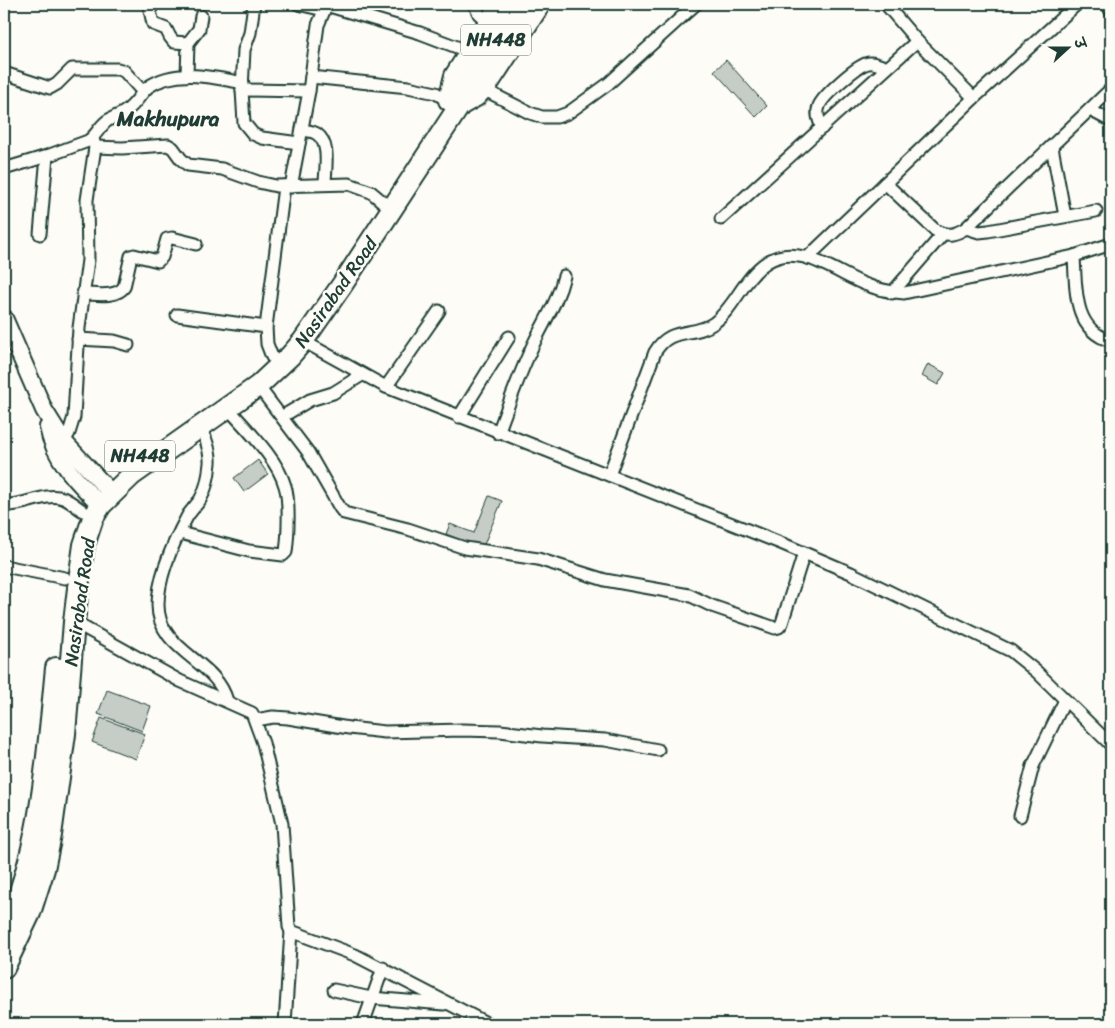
<svg xmlns="http://www.w3.org/2000/svg" width="1115" height="1028" font-family="Sriracha,'Playpen Sans Deva',sans-serif">
	<rect width="100%" height="100%" fill="#fdfcf7"/>
	<filter id="ink" filterUnits="userSpaceOnUse"><feTurbulence type="fractalNoise" baseFrequency=".02" numOctaves="2"/><feDisplacementMap in="SourceGraphic" scale="10" xChannelSelector="R" yChannelSelector="G"/><feConvolveMatrix kernelMatrix="1 2 1 2 8 2 1 2 1" color-interpolation-filters="sRGB"/></filter>
	<g filter="url(#ink)">
		<!-- building -->
		<g fill="#c6cdc7" stroke="#1f3d34">
			<polygon points="726,60 767,106 756,117 714,71"/>
			<polygon points="928,364 945,373 938,385 922,376"/>
			<polygon points="258,460 268,474 244,492 234,478"/>
			<polygon points="489,496 502,501 482,549 446,534 450,524 474,533"/>
			<polygon points="107,690 151,706 142,731 98,714"/>
			<polygon points="101,718 145,734 136,759 92,742"/>
		</g>
		<g fill="none" stroke-linecap="round" stroke-linejoin="round">
			<!-- street casing -->
			<g stroke="#1f3d34" stroke-width="15">
				<g id="street">
					<polyline points="254,4 250,33 244,50 242,90 244,123 253,134 262,138 299,143"/>
					<polyline points="298,4 324,10"/>
					<polyline points="474,4 479,14 489,23"/>
					<polyline points="1107,4 1111,11"/>
					<polyline points="326,5 420,33 470,52"/>
					<polyline points="888,7 917,41 974,98"/>
					<polyline points="150,10 153,24 166,29 170,37 174,42 188,43"/>
					<polyline points="4,73 50,88 57,84 72,69 118,69 124,71 143,92"/>
					<polyline points="187,75 188,43 199,29 201,16"/>
					<polyline points="311,77 408,87 436,93 448,101"/>
					<polyline points="483,89 530,113 542,117 557,117 568,113 608,84 696,4"/>
					<polyline points="242,90 309,91"/>
					<polyline points="1090,110 1111,121"/>
					<path d="M 822,128 C 819,120 816,114 819,106 C 823,96 858,64 869,63 C 874,62 882,66 887,68"/>
					<path d="M 302,130 C 307,131 313,131 317,134 C 331,144 325,170 325,184"/>
					<polyline points="95,147 122,148 168,145 173,148 181,159 188,165 222,169 258,182 276,186 349,184 371,192 383,202"/>
					<polyline points="1052,147 1065,216"/>
					<path d="M 4,169 L 47,156 L 88,141 C 96,136 99,127 107,121 C 113,117 121,115 127,110 C 136,104 140,94 148,87 C 176,68 212,77 243,83"/>
					<path d="M 885,183 L 935,230 C 947,237 955,235 966,228 L 1111,89"/>
					<polyline points="291,187 309,91 318,25 327,4"/>
					<polyline points="721,219 917,41"/>
					<polyline points="966,228 979,232 988,231 1096,211"/>
					<polyline points="40,234 47,156"/>
					<path d="M 1074,256 C 1076,289 1073,330 1111,341"/>
					<polyline points="807,258 974,98 1077,4"/>
					<polyline points="892,293 942,235"/>
					<path d="M 83,294 C 96,294 116,298 124,287 L 131,256 L 134,255 L 158,261 L 162,257 L 167,239 L 172,238 L 196,244"/>
					<polyline points="177,315 266,327"/>
					<polyline points="78,339 114,341 128,345"/>
					<polyline points="303,341 386,387 783,544 851,573 1011,651 1037,672 1111,745"/>
					<polyline points="272,357 267,344 266,327 284,187"/>
					<polyline points="258,386 308,452 340,508 344,513 408,529 465,548 538,559 605,580 689,595 712,606 775,628 779,627 782,623 804,553"/>
					<polyline points="386,387 439,311"/>
					<polyline points="283,416 310,400 333,393 362,375"/>
					<polyline points="459,417 509,337"/>
					<path d="M 201,426 C 205,438 211,451 210,463 C 209,475 206,490 200,500 C 196,505 192,510 188,515 C 174,541 158,575 158,605 C 158,652 216,659 227,701"/>
					<path d="M 498,433 C 509,403 520,372 534,343 C 545,320 558,301 564,276"/>
					<polyline points="64,442 69,433 74,417 79,328 88,260 87,200 95,147 93,138"/>
					<path d="M 609,475 L 655,352 C 671,325 693,338 714,323 C 735,307 744,277 767,262 C 799,241 837,274 867,285 C 879,290 891,292 904,293 L 1074,256 L 1111,244"/>
					<path d="M 4,505 C 24,507 44,492 63,498 C 70,501 76,506 83,511"/>
					<path d="M 180,533 L 249,551 L 283,555 L 286,552 C 288,537 290,501 285,486 C 277,458 247,430 228,408"/>
					<polyline points="4,566 65,578"/>
					<polyline points="74,622 180,681 252,713 263,743 282,824 289,927 291,931 355,955 488,1024"/>
					<polyline points="256,720 273,717 288,718 349,728 385,732 462,730 500,731 542,736 605,740 658,750"/>
					<polyline points="1020,816 1033,766 1065,700"/>
					<polyline points="334,990 371,998 444,1004"/>
					<polyline points="285,1024 291,931"/>
					<polyline points="363,1024 383,968"/>
				</g>
			</g>
			<!-- secondary casing -->
			<g stroke="#1f3d34" stroke-width="20">
				<g id="secondary">
					<polyline points="4,318 44,410 64,442 112,494"/>
					<path d="M 48,427 C 54,459 78,483 101,505"/>
				</g>
			</g>
			<!-- highway casing -->
			<g stroke="#1f3d34" stroke-width="24">
				<g id="highway">
					<polyline points="449,100 455,76 501,4"/>
					<polyline points="460,105 476,96 489,82 540,4"/>
					<path d="M 4,933 C 42,848 47,759 56,668"/>
					<polyline points="4,968 30,913 44,869 51,835 65,734 74,622 79,580 84,545 93,518 101,505 132,475 258,386 290,356 303,341 342,285 460,105 473,76 519,4"/>
				</g>
			</g>
			<!-- street -->
			<use href="#street" stroke="#fdfcf7" stroke-width="11"/>
			<!-- secondary -->
			<use href="#secondary" stroke="#fdfcf7" stroke-width="16"/>
			<!-- highway -->
			<use href="#highway" stroke="#fdfcf7" stroke-width="20"/>
		</g>
	</g>
	<g text-anchor="middle" stroke-width="5" stroke-linejoin="round" paint-order="stroke">
		<!-- shield labels -->
		<g fill="#fdfcf7" stroke="#62766e" stroke-width="1">
			<rect x="461" y="24.5" width="70" height="31" rx="4"/>
			<rect x="105" y="440.5" width="70" height="31" rx="4"/>
		</g>
		<g font-size="18" font-weight="bold" fill="#1f3d34">
			<text x="496" y="46">NH448</text>
			<text x="140" y="462">NH448</text>
		</g>
		<!-- street labels -->
		<g font-size="19" fill="#1f3d34" stroke="#fdfcf7">
			<text transform="translate(335 292) rotate(-55)" y="7">Nasirabad Road</text>
			<text transform="translate(79 602) rotate(-82)" y="7">Nasirabad Road</text>
		</g>
		<!-- quarter labels -->
		<g font-size="21" font-weight="bold" fill="#1f3d34" stroke="#fdfcf7">
			<text x="168" y="126">Makhupura</text>
		</g>
	</g>
	<!-- margin -->
	<rect width="1115" height="1028" fill="none" stroke="#fdfcf7" stroke-width="20"/>
	<rect x="10" y="10" width="1095" height="1008" fill="none" stroke="#1f3d34" stroke-width="2" filter="url(#ink)"/>
	<!-- north arrow -->
	<g transform="translate(1068 48) rotate(69)" stroke="#fdfcf7" stroke-width="4" paint-order="stroke">
	<path d="M0-4L9 19L0 12L-9 19Z" fill="#1f3d34"/>
	<text y="-8" font-size="14" font-weight="bold" text-anchor="middle" fill="#1f3d34">उ</text>
	</g>
</svg>
